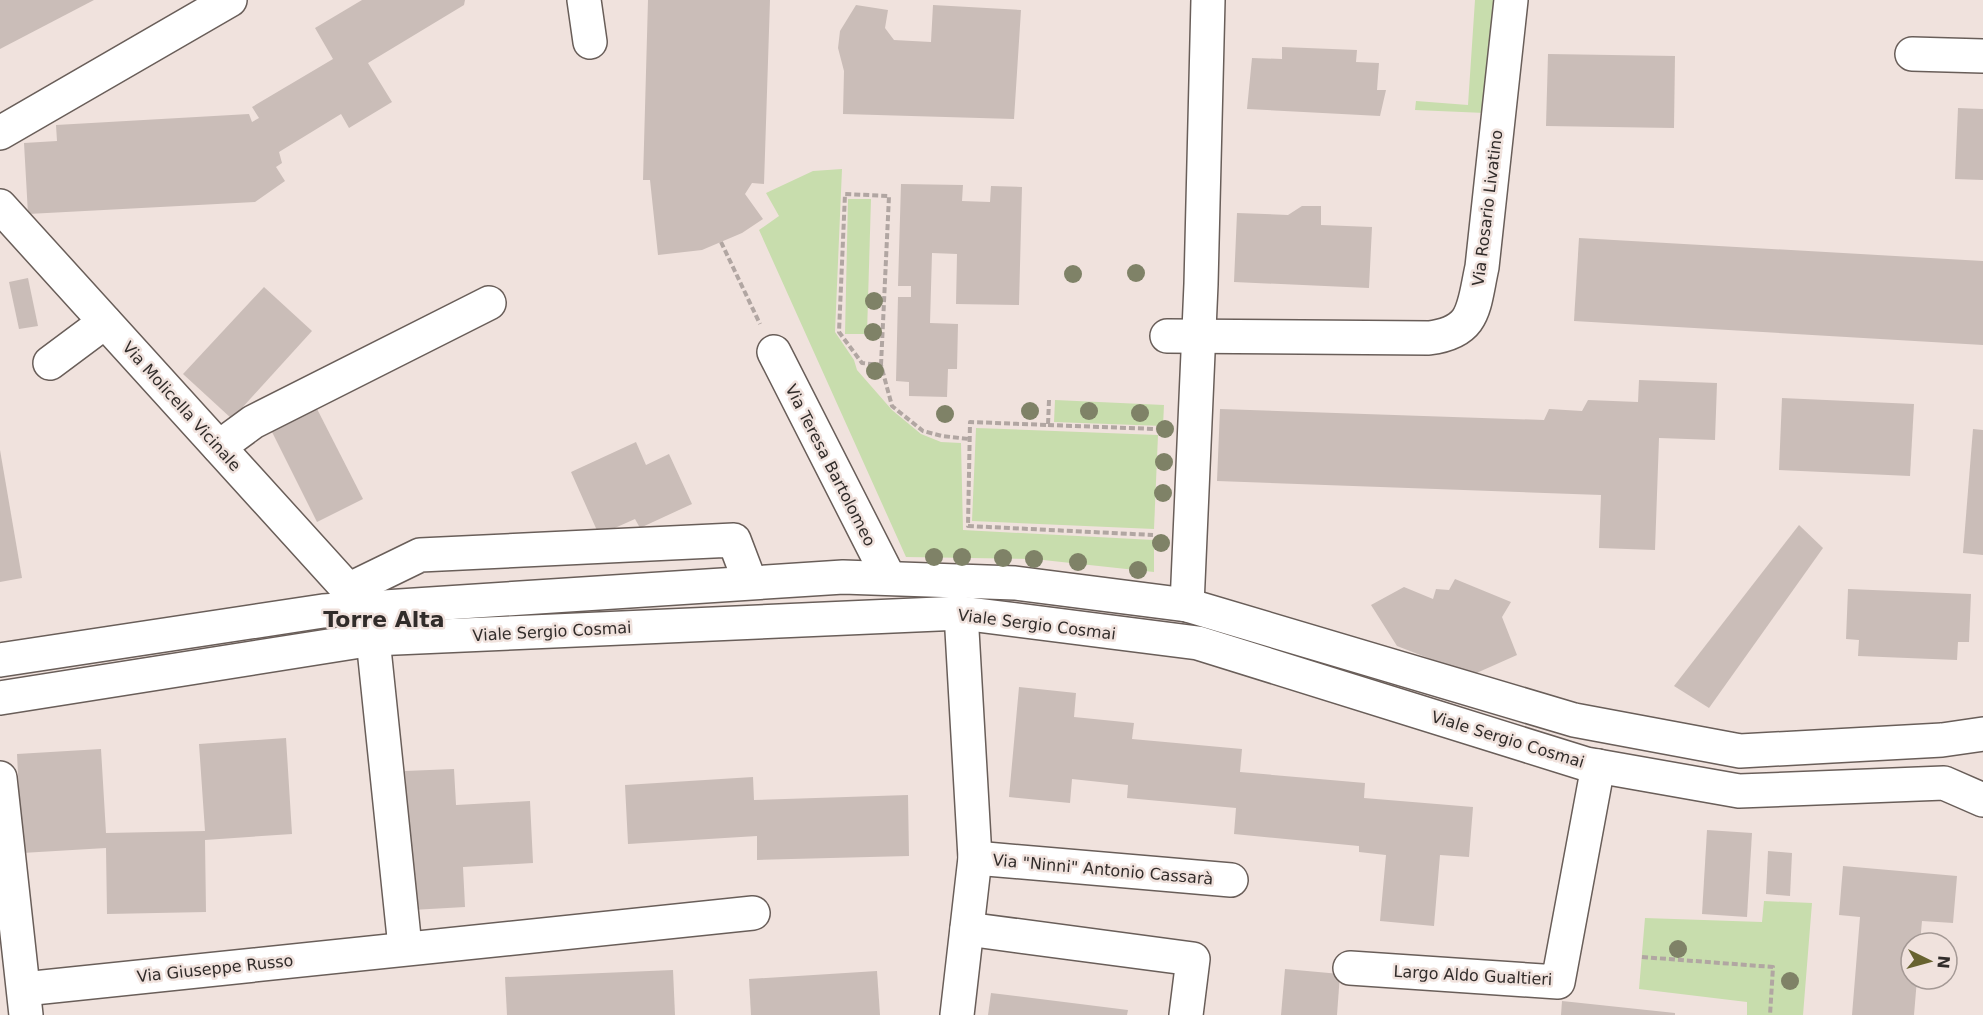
<svg xmlns="http://www.w3.org/2000/svg" width="1983" height="1015" font-family="'DejaVu Sans',sans-serif">
	<rect width="100%" height="100%" fill="#f0e2dd"/>
	<!-- green -->
	<g fill="#c8ddad">
		<polygon points="1475,0 1499,0 1485,113 1415,110 1416,101 1468,105"/>
		<polygon points="842,169 835,332 854,360 857,370 892,410 921,434 941,442 961,443 963,530 1154,540 1154,572 1034,559 906,557 759,230 779,216 766,193 813,171"/>
		<polygon points="848,199 871,199 867,334 845,334"/>
		<polygon points="1055,400 1164,405 1163,426 1054,422"/>
		<polygon points="976,428 1158,435 1154,529 972,521"/>
		<polygon points="1764,901 1812,903 1803,1015 1747,1015 1747,1002 1639,989 1645,918 1762,922"/>
	</g>
	<!-- building -->
	<g fill="#cabdb8">
		<polygon points="0,0 94,0 0,49"/>
		<polygon points="362,0 465,0 464,5 368,63 392,102 349,128 341,114 279,152 282,163 276,167 285,181 255,202 28,214 24,143 57,141 56,125 249,114 252,122 259,118 252,107 333,59 315,28"/>
		<polygon points="648,0 770,0 764,184 752,183 745,194 763,219 742,233 702,250 658,255 650,180 643,180"/>
		<polygon points="856,5 888,10 885,28 894,40 931,42 933,5 1021,10 1014,119 843,114 844,71 838,48 840,31"/>
		<polygon points="1282,47 1357,50 1356,62 1379,63 1377,90 1386,90 1380,116 1247,109 1252,58 1282,59"/>
		<polygon points="1548,54 1675,56 1674,128 1546,126"/>
		<polygon points="1958,108 1983,109 1983,180 1955,179"/>
		<polygon points="901,184 963,185 962,201 990,202 991,186 1022,187 1019,305 956,304 957,254 932,253 930,323 958,324 957,369 948,369 947,397 909,396 909,382 896,381 898,297 911,297 911,286 898,286"/>
		<polygon points="1302,206 1321,206 1321,225 1372,227 1369,288 1234,282 1237,213 1288,215"/>
		<polygon points="1579,238 1983,261 1983,345 1574,321"/>
		<polygon points="28,278 38,326 19,329 9,282"/>
		<polygon points="264,287 312,331 232,419 183,374"/>
		<polygon points="1639,380 1717,383 1715,440 1659,438 1655,550 1599,548 1601,495 1217,481 1220,409 1544,420 1549,409 1582,411 1588,400 1638,402"/>
		<polygon points="1782,398 1914,404 1910,476 1779,470"/>
		<polygon points="314,403 363,499 317,522 269,426"/>
		<polygon points="1973,429 1983,430 1983,555 1963,553"/>
		<polygon points="636,442 646,465 669,454 692,504 640,528 635,519 599,535 571,472"/>
		<polygon points="0,450 22,578 0,582"/>
		<polygon points="1799,525 1823,548 1709,708 1674,686"/>
		<polygon points="1455,579 1511,602 1502,617 1517,655 1472,675 1397,646 1371,605 1404,587 1433,599 1436,589 1449,590"/>
		<polygon points="1848,589 1971,594 1969,642 1958,642 1957,660 1858,656 1859,640 1846,639"/>
		<polygon points="1019,687 1076,693 1074,717 1134,723 1132,739 1242,749 1240,772 1365,783 1364,798 1473,807 1469,857 1440,855 1434,926 1380,921 1386,855 1359,852 1359,846 1234,834 1236,808 1127,798 1128,785 1072,779 1070,803 1009,797"/>
		<polygon points="286,738 292,834 205,840 206,912 107,914 106,848 22,853 17,754 101,749 106,833 205,831 199,744"/>
		<polygon points="454,769 456,805 530,801 533,863 463,867 465,907 412,910 405,771"/>
		<polygon points="753,777 754,800 908,795 909,856 757,860 757,836 628,844 625,785"/>
		<polygon points="1707,830 1752,833 1747,917 1702,914"/>
		<polygon points="1768,851 1792,853 1790,896 1766,894"/>
		<polygon points="1843,866 1957,876 1953,923 1922,921 1920,943 1911,943 1911,979 1917,979 1914,1015 1852,1015 1860,917 1839,915"/>
		<polygon points="1285,969 1340,974 1337,1015 1281,1015"/>
		<polygon points="673,970 675,1015 507,1015 505,977"/>
		<polygon points="877,971 880,1015 751,1015 749,979"/>
		<polygon points="991,993 1128,1010 1127,1015 988,1015"/>
		<polygon points="1562,1001 1675,1013 1675,1015 1561,1015"/>
	</g>
	<g fill="none" stroke-linecap="round" stroke-linejoin="round">
		<!-- minor casing -->
		<g stroke="#695e59" stroke-width="36">
			<g id="minor">
				<polyline points="584,0 590,42"/>
				<polyline points="1912,54 1983,56"/>
				<polyline points="0,133 230,0"/>
				<polyline points="0,206 364,607"/>
				<path d="M 1167,336 L 1429,338 C 1476,332 1473,308 1482,267 L 1511,0"/>
				<polyline points="774,352 889,578"/>
				<polyline points="50,363 105,322"/>
				<polyline points="219,447 253,422 489,303"/>
				<polyline points="348,590 420,555 734,540 750,582"/>
				<polyline points="1187,605 1201,284 1208,0"/>
				<polyline points="373,639 405,947"/>
				<polyline points="0,660 323,611 843,577 1015,583 1187,605 1574,720 1740,751 1942,740 1983,734"/>
				<polyline points="0,698 373,639 961,613 1198,643 1586,764 1739,791 1944,783 1983,800"/>
				<polyline points="0,778 26,1015"/>
				<polyline points="975,858 1231,880"/>
				<polyline points="967,929 1193,959 1186,1015"/>
				<polyline points="1350,968 1558,982 1598,766"/>
				<polyline points="24,989 753,913"/>
				<polyline points="957,1015 975,858 961,613"/>
			</g>
		</g>
		<!-- path -->
		<g stroke="#b1a6a2" stroke-width="4" stroke-dasharray="6 3" stroke-linecap="butt">
			<polyline points="721,242 760,324"/>
			<polyline points="881,365 889,196 845,194 839,332 862,363 881,365 892,406 923,431 942,436 969,439"/>
			<polyline points="1049,400 1048,425 970,422 968,526 1153,535"/>
			<polyline points="1048,425 1156,429"/>
			<polyline points="1642,957 1773,967 1770,1015"/>
		</g>
		<!-- minor -->
		<use href="#minor" stroke="#fff" stroke-width="33"/>
	</g>
	<!-- trees -->
	<g fill="#7f8267">
		<circle cx="1136" cy="273" r="9"/>
		<circle cx="1073" cy="274" r="9"/>
		<circle cx="874" cy="301" r="9"/>
		<circle cx="873" cy="332" r="9"/>
		<circle cx="875" cy="371" r="9"/>
		<circle cx="1030" cy="411" r="9"/>
		<circle cx="1089" cy="411" r="9"/>
		<circle cx="1140" cy="413" r="9"/>
		<circle cx="945" cy="414" r="9"/>
		<circle cx="1165" cy="429" r="9"/>
		<circle cx="1164" cy="462" r="9"/>
		<circle cx="1163" cy="493" r="9"/>
		<circle cx="1161" cy="543" r="9"/>
		<circle cx="934" cy="557" r="9"/>
		<circle cx="962" cy="557" r="9"/>
		<circle cx="1003" cy="558" r="9"/>
		<circle cx="1034" cy="559" r="9"/>
		<circle cx="1078" cy="562" r="9"/>
		<circle cx="1138" cy="570" r="9"/>
		<circle cx="1678" cy="949" r="9"/>
		<circle cx="1790" cy="981" r="9"/>
	</g>
	<g text-anchor="middle" stroke-width="5" stroke-linejoin="round" paint-order="stroke">
		<!-- street labels -->
		<g font-size="16" fill="#312c2a" stroke="#f0e2dd">
			<text transform="translate(1487 208) rotate(-83)" y="6">Via Rosario Livatino</text>
			<text transform="translate(182 406) rotate(48)" y="6">Via Molicella Vicinale</text>
			<text transform="translate(831 465) rotate(63)" y="6">Via Teresa Bartolomeo</text>
			<text transform="translate(1037 624) rotate(7)" y="6">Viale Sergio Cosmai</text>
			<text transform="translate(552 631) rotate(-3)" y="6">Viale Sergio Cosmai</text>
			<text transform="translate(1508 739) rotate(17)" y="6">Viale Sergio Cosmai</text>
			<text transform="translate(1103 869) rotate(5)" y="6">Via "Ninni" Antonio Cassarà</text>
			<text transform="translate(215 968) rotate(-6)" y="6">Via Giuseppe Russo</text>
			<text transform="translate(1473 975) rotate(3)" y="6">Largo Aldo Gualtieri</text>
		</g>
		<!-- district labels -->
		<g font-size="22" font-weight="bold" fill="#312c2a" stroke="#f0e2dd">
			<text x="384" y="627">Torre Alta</text>
		</g>
	</g>
	<!-- north arrow -->
	<g transform="translate(1929 961) rotate(95)"><circle r="28" fill="#f0e2dd" stroke="#a49995" stroke-width="1.5"/>
	<path d="M0-4.5L10 22L0 15L-10 22Z" fill="#67622f"/>
	<text y="-9" font-size="16" font-weight="bold" text-anchor="middle" fill="#312c2a">N</text>
	</g>
</svg>
